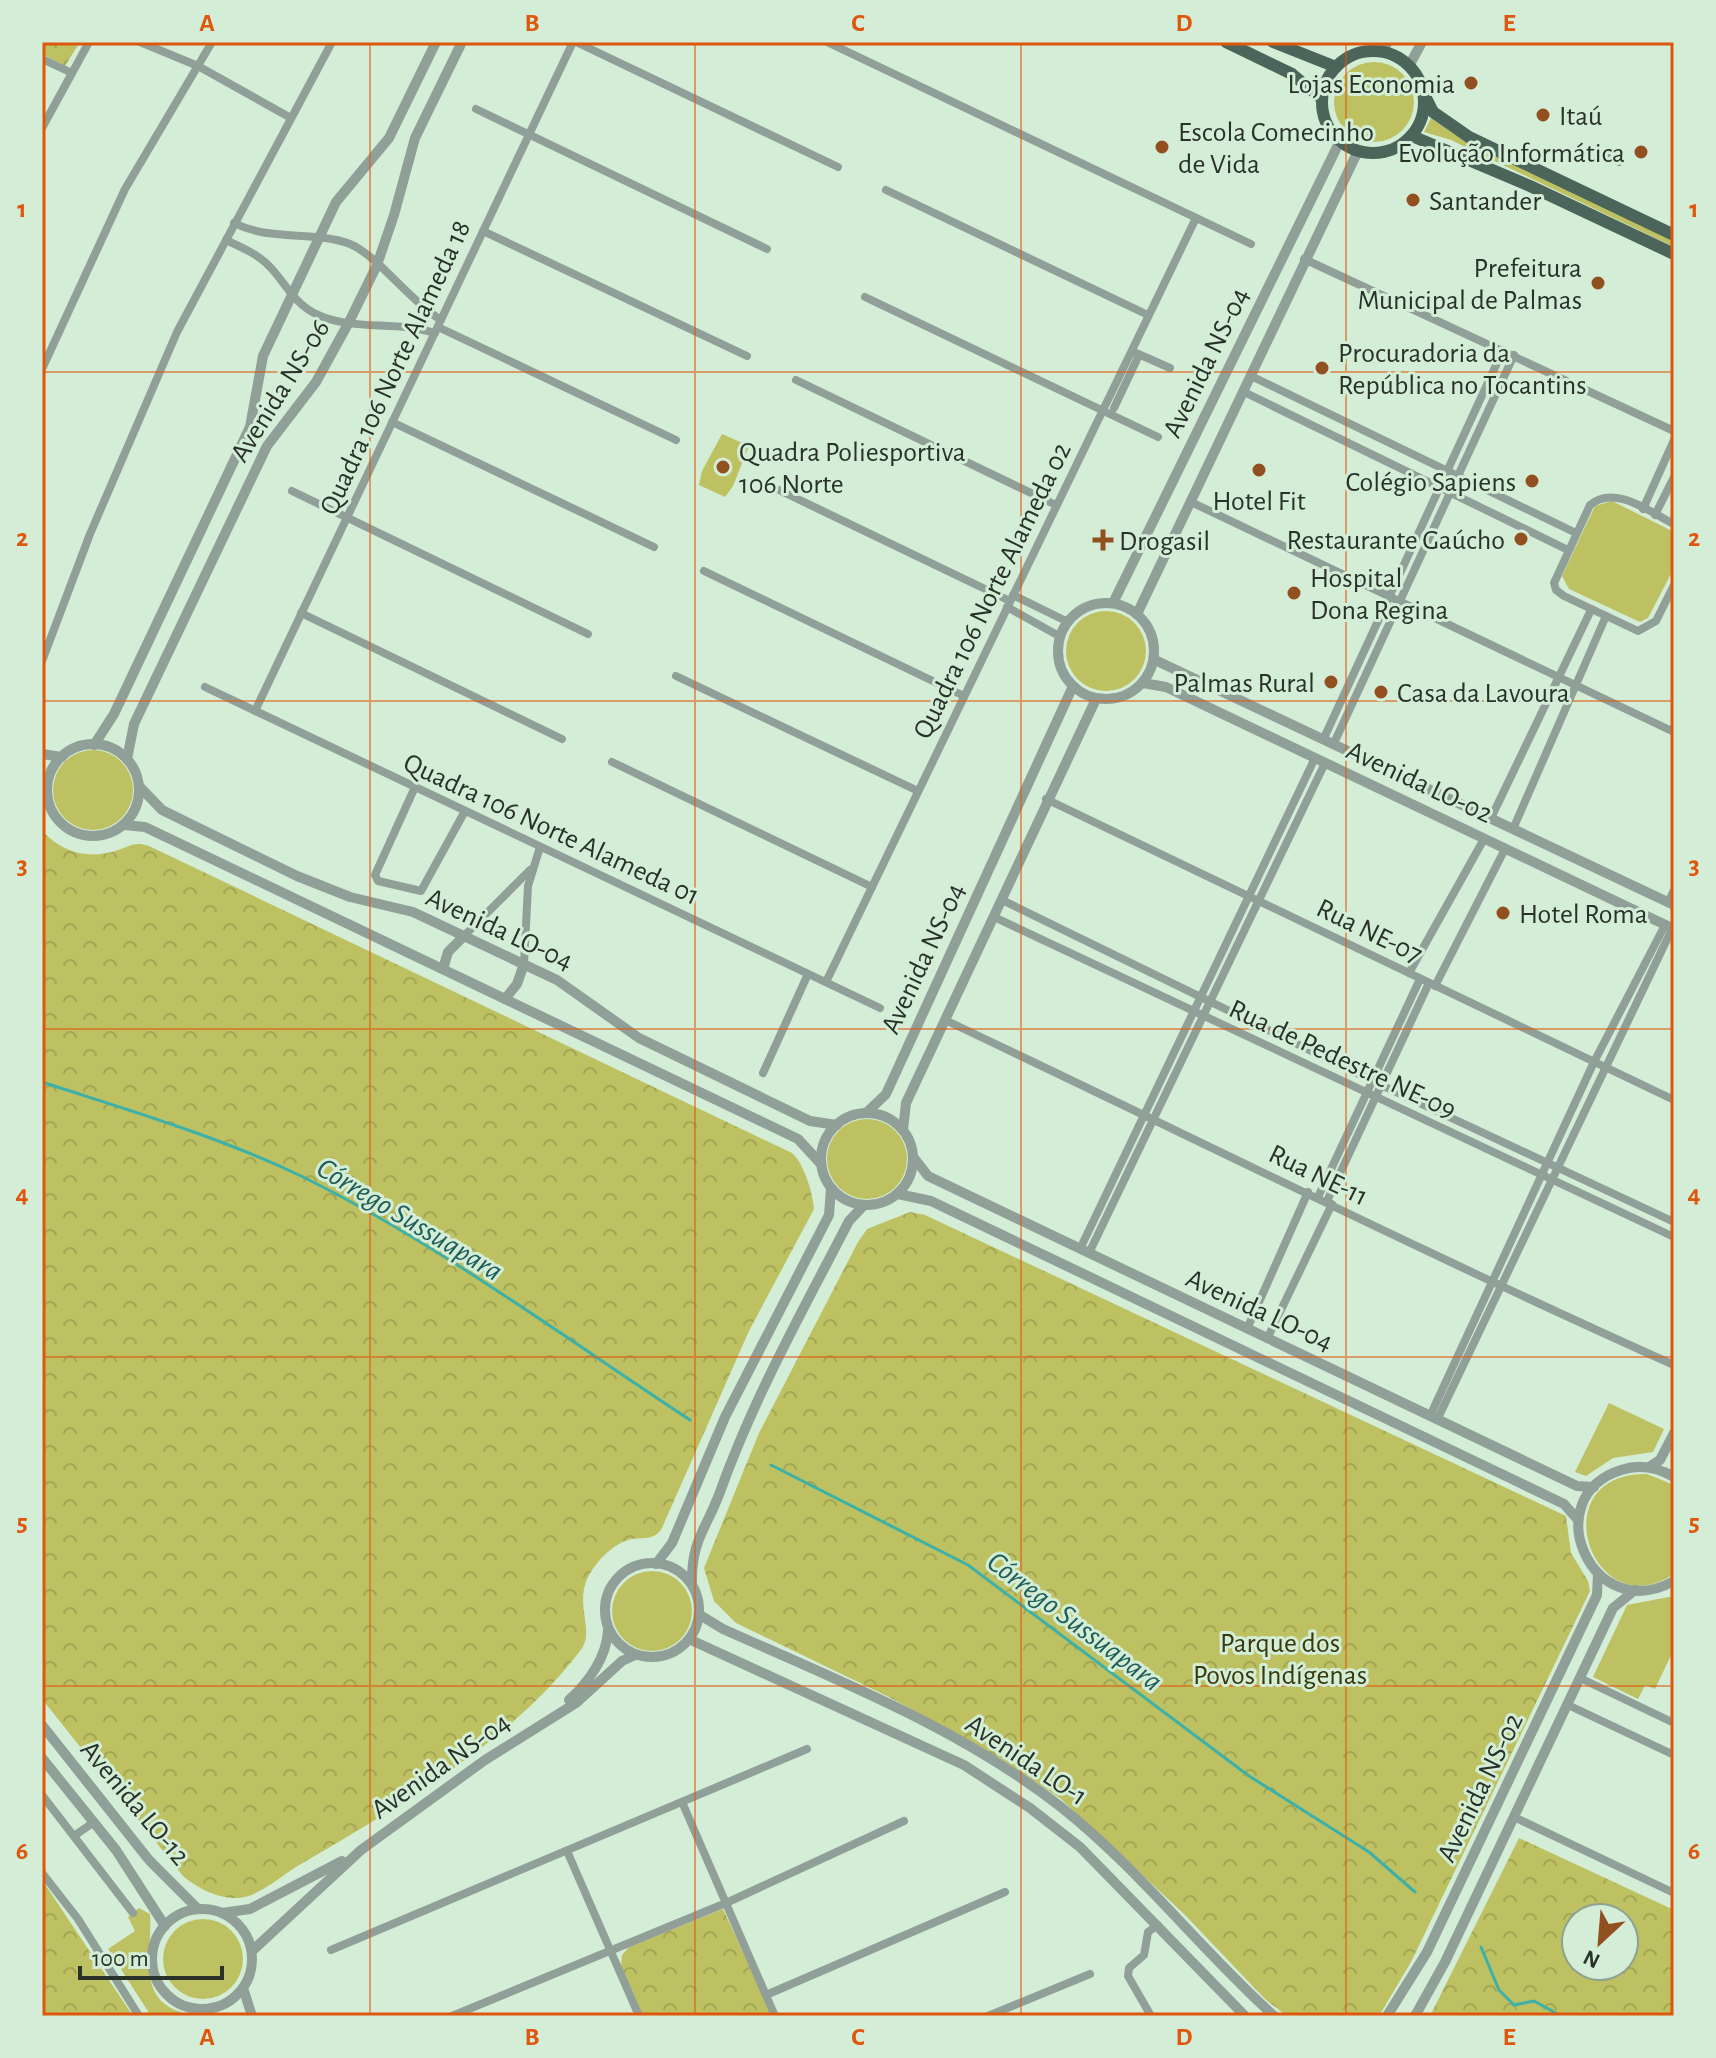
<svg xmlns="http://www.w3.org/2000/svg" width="1716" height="2058" font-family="'Alegreya Sans',sans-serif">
	<defs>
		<pattern id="forest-crowns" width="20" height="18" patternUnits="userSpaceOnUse" patternTransform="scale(2)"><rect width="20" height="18" fill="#bec161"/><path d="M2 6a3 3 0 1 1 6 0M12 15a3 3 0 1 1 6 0" fill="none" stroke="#a3a654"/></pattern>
	</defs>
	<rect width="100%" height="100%" fill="#d3edd7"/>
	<!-- grass -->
	<g fill="#bec161">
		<circle cx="1374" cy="102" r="40"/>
		<polygon points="1431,118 1454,134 1674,239 1674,247 1451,140 1424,132"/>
		<polygon points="722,434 749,446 733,486 725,497 699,485 702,471"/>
		<polygon points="1612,501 1674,532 1674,568 1648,618 1640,622 1569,589 1562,576 1595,506"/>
		<circle cx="1106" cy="651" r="40"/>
		<circle cx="93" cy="790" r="40"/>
		<circle cx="867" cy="1159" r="40"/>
		<polygon points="1609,1403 1664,1429 1653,1452 1613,1458 1586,1476 1575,1472"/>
		<path d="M 1647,1474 L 1674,1485 L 1674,1574 C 1592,1629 1539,1473 1647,1474 Z"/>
		<circle cx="652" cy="1611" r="40"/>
		<polygon points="1674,1596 1674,1649 1655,1689 1645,1685 1638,1699 1593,1677 1627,1605"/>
		<path d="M 139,1908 L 150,1914 C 153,1958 132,2007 198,2016 L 151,2016 L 108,1949 L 135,1931 L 128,1917 Z"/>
		<circle cx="203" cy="1959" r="40"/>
	</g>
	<!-- forest -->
	<g fill="url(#forest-crowns)" fill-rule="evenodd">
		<polygon points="42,42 80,42 65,66 42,54"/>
		<path d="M 42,830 C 61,853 90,860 118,850 C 130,846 135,841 149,846 L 792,1153 C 804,1163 813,1194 814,1209 L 749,1331 L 661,1530 C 651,1542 641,1536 628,1540 C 615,1544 603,1555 595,1566 C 568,1600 598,1629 580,1651 C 509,1744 396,1808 296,1867 C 280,1877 258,1897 238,1898 C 218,1899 197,1888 183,1876 L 42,1699 Z"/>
		<polygon points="910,1212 925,1215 1566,1516 1571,1553 1588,1581 1590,1591 1411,1962 1379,2016 1287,2016 1266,2000 1184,1914 1061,1799 998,1757 889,1697 736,1623 714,1601 704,1568 759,1433 858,1242 867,1229"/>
		<path d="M 1519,1838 L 1674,1910 L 1674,2016 L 1430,2016 ZM 1624,1918 L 1624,1966 L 1576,1966 L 1576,1918 Z"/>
		<polygon points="42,1880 133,2016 42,2016"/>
		<polygon points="723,1909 773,2016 643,2016 621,1966 622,1955 629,1947"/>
	</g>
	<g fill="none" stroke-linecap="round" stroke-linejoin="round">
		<!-- stream -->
		<g stroke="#3db0a8" stroke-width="3">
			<path d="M 42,1082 C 128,1110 217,1136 299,1175 C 436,1242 562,1336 690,1420"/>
			<polyline points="771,1465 968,1565 1249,1776 1369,1852 1415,1892"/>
			<polyline points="1481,1947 1499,1990 1514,2005 1534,2001 1561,2016"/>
		</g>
		<!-- minor -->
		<g stroke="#919f99" stroke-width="8">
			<polyline points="140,42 198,66 291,118"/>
			<polyline points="576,42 838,167"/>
			<polyline points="827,42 1251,244"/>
			<polyline points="42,59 72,73"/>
			<polyline points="476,109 767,249"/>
			<polyline points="42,128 89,42"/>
			<polyline points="1609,157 1619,162"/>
			<polyline points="886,190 1148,315"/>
			<path d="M 234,223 C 272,242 312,230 350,244 C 377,255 411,302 441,320"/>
			<polyline points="483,231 747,356"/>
			<path d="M 226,240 C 243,248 260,255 272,269 C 286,285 295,303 314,313 C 351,332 396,320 435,333"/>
			<polyline points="1304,259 1674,431"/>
			<polyline points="865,297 1158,437"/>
			<polyline points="438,327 676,440"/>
			<polyline points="1136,353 1170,368"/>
			<polyline points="42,369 125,189 212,42"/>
			<polyline points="1251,376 1576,533"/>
			<polyline points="796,380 1056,505"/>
			<polyline points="1244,392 1568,550"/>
			<polyline points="1114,408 1139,355"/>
			<polyline points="392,422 654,547"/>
			<polyline points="779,490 1010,601"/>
			<polyline points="292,491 588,634"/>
			<polyline points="1191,502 1674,732"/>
			<polyline points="1643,509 1674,440"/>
			<polyline points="1655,515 1674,477"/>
			<path d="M 1674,524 C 1650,512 1614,484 1590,505 L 1554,583 L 1556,590 L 1564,596 L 1638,631 L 1656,621 L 1674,585"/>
			<polyline points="704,571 964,696"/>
			<polyline points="1013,595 1066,621"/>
			<polyline points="1007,607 1059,636"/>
			<polyline points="301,613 562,739"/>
			<polyline points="42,661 90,534 177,332 332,42"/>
			<polyline points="676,676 918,791"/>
			<polyline points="205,687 880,1008"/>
			<polyline points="255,711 573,42"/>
			<polyline points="1324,738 1503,350"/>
			<polyline points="1334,743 1514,355"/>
			<polyline points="612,762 872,887"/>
			<polyline points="415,787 375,875 378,881 421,891 465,811"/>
			<polyline points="1046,799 1674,1100"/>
			<polyline points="1491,818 1591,610"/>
			<polyline points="1513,829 1606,616"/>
			<polyline points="1002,900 1381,1085 1674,1222"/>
			<polyline points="1668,903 1674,890"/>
			<polyline points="994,917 1674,1237"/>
			<polyline points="464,936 530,870"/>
			<polyline points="524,964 528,886 540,847"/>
			<polyline points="1409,973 1484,839"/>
			<polyline points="826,982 1196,218"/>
			<polyline points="1435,986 1505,849"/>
			<path d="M 945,1020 C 1188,1135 1428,1255 1674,1365"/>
			<polyline points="763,1073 808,974"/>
			<polyline points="1318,1197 1420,979"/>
			<polyline points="1327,1201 1429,983"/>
			<polyline points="1080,1249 1315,758"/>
			<polyline points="1089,1253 1325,763"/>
			<polyline points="1247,1329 1308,1192"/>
			<polyline points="1267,1339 1332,1204"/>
			<polyline points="1430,1416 1594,1062 1665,925"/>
			<polyline points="1437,1420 1672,929"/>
			<polyline points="1580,1678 1674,1723"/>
			<polyline points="1568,1705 1674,1755"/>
			<polyline points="42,1795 133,1913"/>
			<polyline points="682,1802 775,2016"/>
			<polyline points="1514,1817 1674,1893"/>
			<polyline points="74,1836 94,1822"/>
			<polyline points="567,1851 639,2016"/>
			<polyline points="42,1873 78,1919 139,2016"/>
			<polyline points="331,1950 807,1749"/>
			<polyline points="766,1995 1005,1892"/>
			<polyline points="452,2016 726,1903 904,1821"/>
			<polyline points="988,2016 1090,1974"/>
			<polyline points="1151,2016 1128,1976 1129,1968 1144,1955 1148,1932 1158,1925"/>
		</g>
		<!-- tertiary -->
		<g stroke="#919f99" stroke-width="10">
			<polyline points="1381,52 1388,42"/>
			<polyline points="1409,66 1422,42"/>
			<circle cx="1106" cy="651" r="48"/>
			<polyline points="1113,603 1340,141"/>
			<polyline points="1137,614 1358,151"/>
			<polyline points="1155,660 1674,905"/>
			<polyline points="1143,683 1166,687 1674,929"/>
			<circle cx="93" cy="790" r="46"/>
			<polyline points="94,745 114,714 250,427 263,356 336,202 389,138 436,42"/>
			<polyline points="42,754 62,757"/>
			<polyline points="127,759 134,724 267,446 316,382 349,322 377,265 394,215 415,138 462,42"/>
			<polyline points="139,786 162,810 297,876 350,897 413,912 557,980 639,1038 810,1121 837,1125"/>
			<polyline points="124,825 145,827 798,1139 821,1164"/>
			<polyline points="443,969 448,952 464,936"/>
			<polyline points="505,999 517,984 524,964"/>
			<circle cx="867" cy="1159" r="46"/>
			<polyline points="866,1113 886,1094 1073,686"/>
			<polyline points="903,1130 906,1103 1096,699"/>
			<polyline points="914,1158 928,1176 1577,1486 1594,1487"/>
			<polyline points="898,1194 931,1201 1564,1504 1578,1520"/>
			<polyline points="1649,1467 1660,1460 1674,1433"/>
			<path d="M 1674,1477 C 1657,1467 1639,1464 1621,1470 C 1536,1497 1591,1627 1674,1581"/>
			<circle cx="652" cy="1610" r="47"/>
			<polyline points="656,1564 672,1543 725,1417 829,1215 831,1188"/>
			<path d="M 692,1584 C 691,1540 706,1530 720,1492 C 754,1397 803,1310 849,1221 L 864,1205"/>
			<path d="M 700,1615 L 723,1629 C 839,1681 960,1728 1061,1807 C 1139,1869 1200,1949 1274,2016"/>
			<polyline points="691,1640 964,1765 1030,1808 1080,1847 1245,2016"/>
			<path d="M 569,1700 C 588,1683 607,1657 608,1630"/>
			<polyline points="42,1725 149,1860 197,1908"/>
			<polyline points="42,1758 116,1850 165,1926"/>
			<circle cx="202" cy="1959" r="50"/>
			<polyline points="222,1913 250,1909 342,1861"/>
			<polyline points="252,1951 361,1850 485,1760 576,1703 622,1661 635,1655"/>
			<polyline points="243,1988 252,2016"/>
			<polyline points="1387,2016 1427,1952 1597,1595 1598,1574"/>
			<polyline points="1415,2016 1445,1962 1613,1608 1635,1590"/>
		</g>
		<!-- primary -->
		<g stroke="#4b655b" stroke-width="12">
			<polyline points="1226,42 1292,74 1322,99"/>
			<polyline points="1273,42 1336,67"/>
			<circle cx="1373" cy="102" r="51"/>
			<polyline points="1425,96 1433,112 1469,137 1674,235"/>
			<polyline points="1412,136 1530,186 1674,254"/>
		</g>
	</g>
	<!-- grid -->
	<path fill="none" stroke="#de570d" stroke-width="2" stroke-opacity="0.55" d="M 370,42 L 370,2016M 695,42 L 695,2016M 1021,42 L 1021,2016M 1346,42 L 1346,2016M 42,372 L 1674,372M 42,701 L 1674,701M 42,1029 L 1674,1029M 42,1357 L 1674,1357M 42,1686 L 1674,1686"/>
	<!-- markers -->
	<g fill="#924f20" stroke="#d3edd7" stroke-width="3">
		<circle cx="1471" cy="83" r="8"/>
		<circle cx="1543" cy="115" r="8"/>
		<circle cx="1162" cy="147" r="8"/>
		<circle cx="1641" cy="152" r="8"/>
		<circle cx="1413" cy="200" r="8"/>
		<circle cx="1598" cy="283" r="8"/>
		<circle cx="1322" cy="368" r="8"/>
		<circle cx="723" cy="467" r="8"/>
		<circle cx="1259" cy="470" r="8"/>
		<circle cx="1532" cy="481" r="8"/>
		<circle cx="1521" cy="539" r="8"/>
		<path d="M1099 528h8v8h8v8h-8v8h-8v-8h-8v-8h8z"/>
		<circle cx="1294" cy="593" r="8"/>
		<circle cx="1331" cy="682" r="8"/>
		<circle cx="1381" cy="692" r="8"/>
		<circle cx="1503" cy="913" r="8"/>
	</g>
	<g text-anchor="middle" stroke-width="6" stroke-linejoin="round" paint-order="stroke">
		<!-- poi labels -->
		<g font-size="28" fill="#283229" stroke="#d3edd7" text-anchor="start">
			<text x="1455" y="93" text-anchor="end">Lojas Economia</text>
			<text x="1559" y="125">Itaú</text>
			<text x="1178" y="141">Escola Comecinho<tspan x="1178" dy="32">de Vida</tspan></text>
			<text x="1625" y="162" text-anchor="end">Evolução Informática</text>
			<text x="1429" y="210">Santander</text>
			<text x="1582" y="277" text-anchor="end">Prefeitura<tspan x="1582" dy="32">Municipal de Palmas</tspan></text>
			<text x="1338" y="362">Procuradoria da<tspan x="1338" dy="32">República no Tocantins</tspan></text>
			<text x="739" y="461">Quadra Poliesportiva<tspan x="739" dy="32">106 Norte</tspan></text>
			<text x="1516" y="491" text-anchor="end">Colégio Sapiens</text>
			<text x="1259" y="510" text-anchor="middle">Hotel Fit</text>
			<text x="1505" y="549" text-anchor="end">Restaurante Gaúcho</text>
			<text x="1119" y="550">Drogasil</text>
			<text x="1310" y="587">Hospital<tspan x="1310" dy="32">Dona Regina</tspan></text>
			<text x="1315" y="692" text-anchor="end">Palmas Rural</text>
			<text x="1397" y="702">Casa da Lavoura</text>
			<text x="1519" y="923">Hotel Roma</text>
		</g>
		<!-- street labels -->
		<g font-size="28" fill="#283229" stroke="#d3edd7">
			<text transform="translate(1205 362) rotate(-64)" y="10">Avenida NS-04</text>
			<text transform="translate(394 367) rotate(-65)" y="10">Quadra 106 Norte Alameda 18</text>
			<text transform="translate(279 390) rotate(-58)" y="10">Avenida NS-06</text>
			<text transform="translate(991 590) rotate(-64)" y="10">Quadra 106 Norte Alameda 02</text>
			<text transform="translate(1420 781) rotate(25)" y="10">Avenida LO-02</text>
			<text transform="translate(552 828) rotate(25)" y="10">Quadra 106 Norte Alameda 01</text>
			<text transform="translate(500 928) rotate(25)" y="10">Avenida LO-04</text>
			<text transform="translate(1370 930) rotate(26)" y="10">Rua NE-07</text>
			<text transform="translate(922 958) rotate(-65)" y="10">Avenida NS-04</text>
			<text transform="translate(1343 1058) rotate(25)" y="10">Rua de Pedestre NE-09</text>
			<text transform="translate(1319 1174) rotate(26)" y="10">Rua NE-11</text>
			<text transform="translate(1260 1309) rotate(25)" y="10">Avenida LO-04</text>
			<text transform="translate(1027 1759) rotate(34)" y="10">Avenida LO-1</text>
			<text transform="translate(440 1765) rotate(-35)" y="10">Avenida NS-04</text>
			<text transform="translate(1479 1787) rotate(-64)" y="10">Avenida NS-02</text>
			<text transform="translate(136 1802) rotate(50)" y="10">Avenida LO-12</text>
		</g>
		<!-- park labels -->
		<g font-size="28" fill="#37380b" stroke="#d3edd7">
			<text x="1280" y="1652">Parque dos<tspan x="1280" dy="32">Povos Indígenas</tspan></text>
		</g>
		<!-- water labels -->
		<g font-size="30" font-style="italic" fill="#205e59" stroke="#d3edd7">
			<text transform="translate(410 1219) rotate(31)" y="10">Córrego Sussuapara</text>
			<text transform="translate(1075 1621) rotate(37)" y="10">Córrego Sussuapara</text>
		</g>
	</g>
	<!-- border -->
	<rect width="1716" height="2058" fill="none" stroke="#d3edd7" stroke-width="88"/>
	<!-- north arrow -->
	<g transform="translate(1600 1942) rotate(206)"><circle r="38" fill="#d3edd7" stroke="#8fa291" stroke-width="2"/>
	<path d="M0-6L14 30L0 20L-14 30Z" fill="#924f20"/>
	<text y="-12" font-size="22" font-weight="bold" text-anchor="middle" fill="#283229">N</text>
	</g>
	<!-- scale -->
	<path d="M80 1966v12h142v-12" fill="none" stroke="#283229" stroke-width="4"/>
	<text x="92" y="1966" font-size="24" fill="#283229" stroke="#d3edd7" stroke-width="6" paint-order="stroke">100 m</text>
	<rect x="44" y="44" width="1628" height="1970" fill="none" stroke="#de570d" stroke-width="3"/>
	<g font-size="26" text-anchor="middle" font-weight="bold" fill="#de570d">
		<text x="207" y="31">A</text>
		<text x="532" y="31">B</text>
		<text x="858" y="31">C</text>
		<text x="1184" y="31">D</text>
		<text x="1509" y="31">E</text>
		<text x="22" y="217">1</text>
		<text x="1694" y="217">1</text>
		<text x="22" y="546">2</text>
		<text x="1694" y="546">2</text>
		<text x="22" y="874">3</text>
		<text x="1694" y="874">3</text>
		<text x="22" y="1202">4</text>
		<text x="1694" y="1202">4</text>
		<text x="22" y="1531">5</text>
		<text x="1694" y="1531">5</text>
		<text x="22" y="1859">6</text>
		<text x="1694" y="1859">6</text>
		<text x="207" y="2045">A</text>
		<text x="532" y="2045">B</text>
		<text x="858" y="2045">C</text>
		<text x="1184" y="2045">D</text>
		<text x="1509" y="2045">E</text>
	</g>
</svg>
